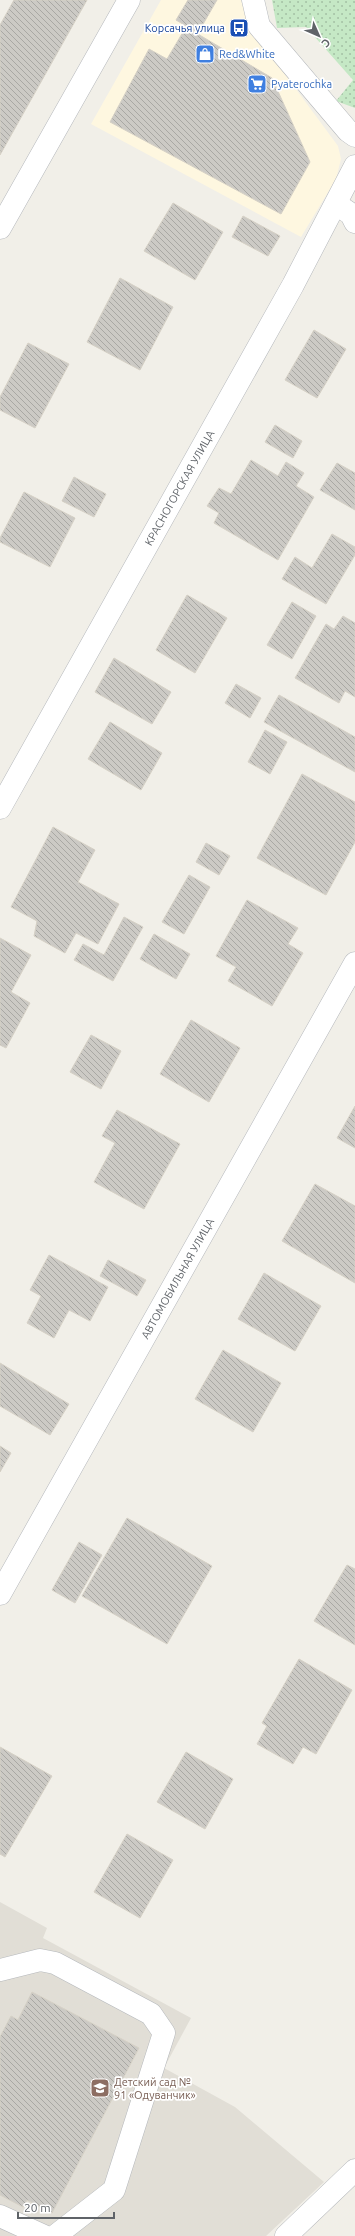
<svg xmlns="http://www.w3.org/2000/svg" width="355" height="2236" font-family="Ubuntu,sans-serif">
	<defs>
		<pattern id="grass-dots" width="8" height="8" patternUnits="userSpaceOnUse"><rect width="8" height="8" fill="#c5e8c5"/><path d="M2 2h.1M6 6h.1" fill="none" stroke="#a3c0a4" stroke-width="1.8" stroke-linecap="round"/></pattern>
		<pattern id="building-back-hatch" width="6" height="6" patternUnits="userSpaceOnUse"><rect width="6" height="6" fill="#cccac5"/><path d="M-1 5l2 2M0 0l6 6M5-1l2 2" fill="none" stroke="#a9a8a4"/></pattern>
	</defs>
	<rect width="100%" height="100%" fill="#f1efe8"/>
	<!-- commercial -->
	<polygon fill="#fef7e0" points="161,0 241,0 248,24 338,146 341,159 336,179 301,237 91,124"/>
	<!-- education -->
	<polygon fill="#e1ded6" points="0,1902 47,1928 43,1938 191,2018 164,2068 235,2107 324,2182 266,2236 0,2236"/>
	<!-- grass -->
	<polygon fill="url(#grass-dots)" points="272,0 355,0 355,108 336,101 353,80 306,27 277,28"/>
	<!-- building -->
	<g fill="url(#building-back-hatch)" stroke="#d6d1c6">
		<polygon points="14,0 87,0 0,155 0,25"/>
		<polygon points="188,0 217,0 198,33 176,20"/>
		<polygon points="186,27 272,78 310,162 281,214 110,122 149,49 167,59"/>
		<polygon points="173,203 223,232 195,280 144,251"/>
		<polygon points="243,216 280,236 268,256 232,237"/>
		<polygon points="120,278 173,307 140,370 87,342"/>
		<polygon points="314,330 346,349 317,398 285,380"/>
		<polygon points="28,343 69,364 35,428 0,410 0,397"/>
		<polygon points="275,425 302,441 293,458 265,442"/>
		<polygon points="251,460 278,476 286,462 304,473 296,486 314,497 278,560 214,523 219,513 207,506 219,488 231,494"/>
		<polygon points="337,463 355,473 355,510 320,490"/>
		<polygon points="74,477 106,494 94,517 62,501"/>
		<polygon points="24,492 75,518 50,567 0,542 0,538"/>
		<polygon points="332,534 355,547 355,555 326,604 282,579 295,557 312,568"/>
		<polygon points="187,595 227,618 195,673 156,650"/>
		<polygon points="292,602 316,616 292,659 267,645"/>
		<polygon points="343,616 355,623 355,697 345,691 339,703 295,678 326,624 334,629"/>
		<polygon points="114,658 171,692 152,724 95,692"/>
		<polygon points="236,684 261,698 250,718 225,703"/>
		<polygon points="279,695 355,737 355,772 264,722"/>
		<polygon points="110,722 162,753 141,790 88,759"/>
		<polygon points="265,730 287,742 270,774 248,762"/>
		<polygon points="302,774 355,802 355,842 326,895 257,858"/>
		<polygon points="53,827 95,850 78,882 119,904 98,944 76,933 65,953 34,936 37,921 11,907"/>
		<polygon points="206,843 230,856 219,875 196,862"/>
		<polygon points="189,875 210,887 184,934 162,922"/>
		<polygon points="247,900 298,928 288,944 303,953 272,1006 228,981 236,967 216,956"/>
		<polygon points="124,917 143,927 113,981 74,960 83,944 104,955"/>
		<polygon points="154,934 190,954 176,979 140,959"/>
		<polygon points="0,938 31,955 11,992 30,1003 6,1048 0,1045"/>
		<polygon points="191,1020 240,1048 209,1102 160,1074"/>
		<polygon points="91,1035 121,1051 101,1089 70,1072"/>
		<polygon points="355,1106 355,1148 337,1138"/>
		<polygon points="117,1110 180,1144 144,1209 94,1182 115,1143 102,1136"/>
		<polygon points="315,1184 355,1206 355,1283 282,1241"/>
		<polygon points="49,1255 108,1287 90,1321 69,1310 54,1338 27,1323 41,1296 30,1290"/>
		<polygon points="108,1260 146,1280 137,1296 100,1276"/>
		<polygon points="264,1273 321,1306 295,1351 238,1319"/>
		<polygon points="223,1350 281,1383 253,1432 195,1399"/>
		<polygon points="0,1363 69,1404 50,1435 0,1406"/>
		<polygon points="0,1446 11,1453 0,1472"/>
		<polygon points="127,1518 212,1566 167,1644 82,1596"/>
		<polygon points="79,1542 102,1555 75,1603 52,1590"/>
		<polygon points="347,1565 355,1569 355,1645 314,1621"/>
		<polygon points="299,1659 352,1690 316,1754 303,1747 293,1764 257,1744 267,1726 262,1723"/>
		<polygon points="0,1747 52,1776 5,1857 0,1854"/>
		<polygon points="186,1752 233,1779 205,1829 157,1802"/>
		<polygon points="127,1834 173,1860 140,1918 94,1892"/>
		<polygon points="32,1992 139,2048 52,2213 27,2200 23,2207 0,2195 0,2037 11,2016 18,2020"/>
	</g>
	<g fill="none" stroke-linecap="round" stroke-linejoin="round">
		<!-- minor casing -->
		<g stroke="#b5b8bc" stroke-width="23">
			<g id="minor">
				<polyline points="253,0 259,26 348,131 355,136"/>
				<polyline points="336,204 351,214 355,222"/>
				<polyline points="0,228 129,0"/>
				<path id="s1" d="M 0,808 L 293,285 L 355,166"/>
				<path id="s2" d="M 0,1594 L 355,963"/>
				<polyline points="0,1970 40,1960 55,1963 151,2014 164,2033 114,2190 55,2236"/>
				<polyline points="0,2216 44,2236"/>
				<polyline points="286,2236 355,2170"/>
			</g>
		</g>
		<!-- minor -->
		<use href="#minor" stroke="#fff" stroke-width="22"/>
	</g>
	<!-- icons -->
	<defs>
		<g id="bus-square" transform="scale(1)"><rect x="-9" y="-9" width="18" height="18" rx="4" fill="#1a4fb4" stroke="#fff"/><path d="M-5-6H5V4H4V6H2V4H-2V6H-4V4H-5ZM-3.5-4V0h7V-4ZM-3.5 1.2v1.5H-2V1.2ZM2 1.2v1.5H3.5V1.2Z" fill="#fff"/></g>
		<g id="shop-square" transform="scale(1)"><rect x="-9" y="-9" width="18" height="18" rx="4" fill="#3f7fe0" stroke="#fff"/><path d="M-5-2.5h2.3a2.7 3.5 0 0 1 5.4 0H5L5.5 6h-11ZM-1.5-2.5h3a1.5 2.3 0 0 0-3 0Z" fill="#fff"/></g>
		<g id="supermarket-square" transform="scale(1)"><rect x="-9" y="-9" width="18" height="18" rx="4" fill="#3f7fe0" stroke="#fff"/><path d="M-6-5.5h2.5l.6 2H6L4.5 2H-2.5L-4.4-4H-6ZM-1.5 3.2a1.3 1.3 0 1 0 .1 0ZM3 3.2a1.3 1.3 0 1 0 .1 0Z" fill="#fff"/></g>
		<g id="school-square" transform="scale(1)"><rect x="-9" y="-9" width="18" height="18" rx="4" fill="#8d6e63" stroke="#fff"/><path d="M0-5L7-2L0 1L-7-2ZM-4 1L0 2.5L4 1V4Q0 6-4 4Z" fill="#fff"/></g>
	</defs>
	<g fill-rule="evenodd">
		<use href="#bus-square" x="239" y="28"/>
		<use href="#shop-square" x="205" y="54"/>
		<use href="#supermarket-square" x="257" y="84"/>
		<use href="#school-square" x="100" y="2088"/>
	</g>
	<g text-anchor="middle" stroke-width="3.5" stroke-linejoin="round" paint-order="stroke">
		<!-- transit labels -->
		<g font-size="11" fill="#164399" stroke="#fff" text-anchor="end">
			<text x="225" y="32">Корсачья улица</text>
		</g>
		<!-- shop labels -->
		<g font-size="11" fill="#366cbe" stroke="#fff" text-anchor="start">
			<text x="219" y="58">Red&amp;White</text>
			<text x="271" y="88">Pyaterochka</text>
		</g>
		<!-- street labels -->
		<g font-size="11" fill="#5f6368" stroke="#fff">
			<text dy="4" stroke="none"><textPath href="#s1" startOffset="367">КРАСНОГОРСКАЯ УЛИЦА</textPath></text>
			<text dy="4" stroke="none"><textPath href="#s2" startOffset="362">АВТОМОБИЛЬНАЯ УЛИЦА</textPath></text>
		</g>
		<!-- education labels -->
		<g font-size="11" fill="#785e54" stroke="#fff" text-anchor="start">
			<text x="114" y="2086">Детский сад №<tspan x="114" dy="13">91 «Одуванчик»</tspan></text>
		</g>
	</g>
	<!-- north arrow -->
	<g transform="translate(319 36) rotate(135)" stroke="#ffffff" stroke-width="3" paint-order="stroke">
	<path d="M0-3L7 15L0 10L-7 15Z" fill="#5f6368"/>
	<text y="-6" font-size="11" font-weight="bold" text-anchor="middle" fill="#5f6368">С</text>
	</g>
	<!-- scale -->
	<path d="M18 2212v6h96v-6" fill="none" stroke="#5f6368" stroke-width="2"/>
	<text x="24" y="2212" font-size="12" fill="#5f6368" stroke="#ffffff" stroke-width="3" paint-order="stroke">20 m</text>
</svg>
